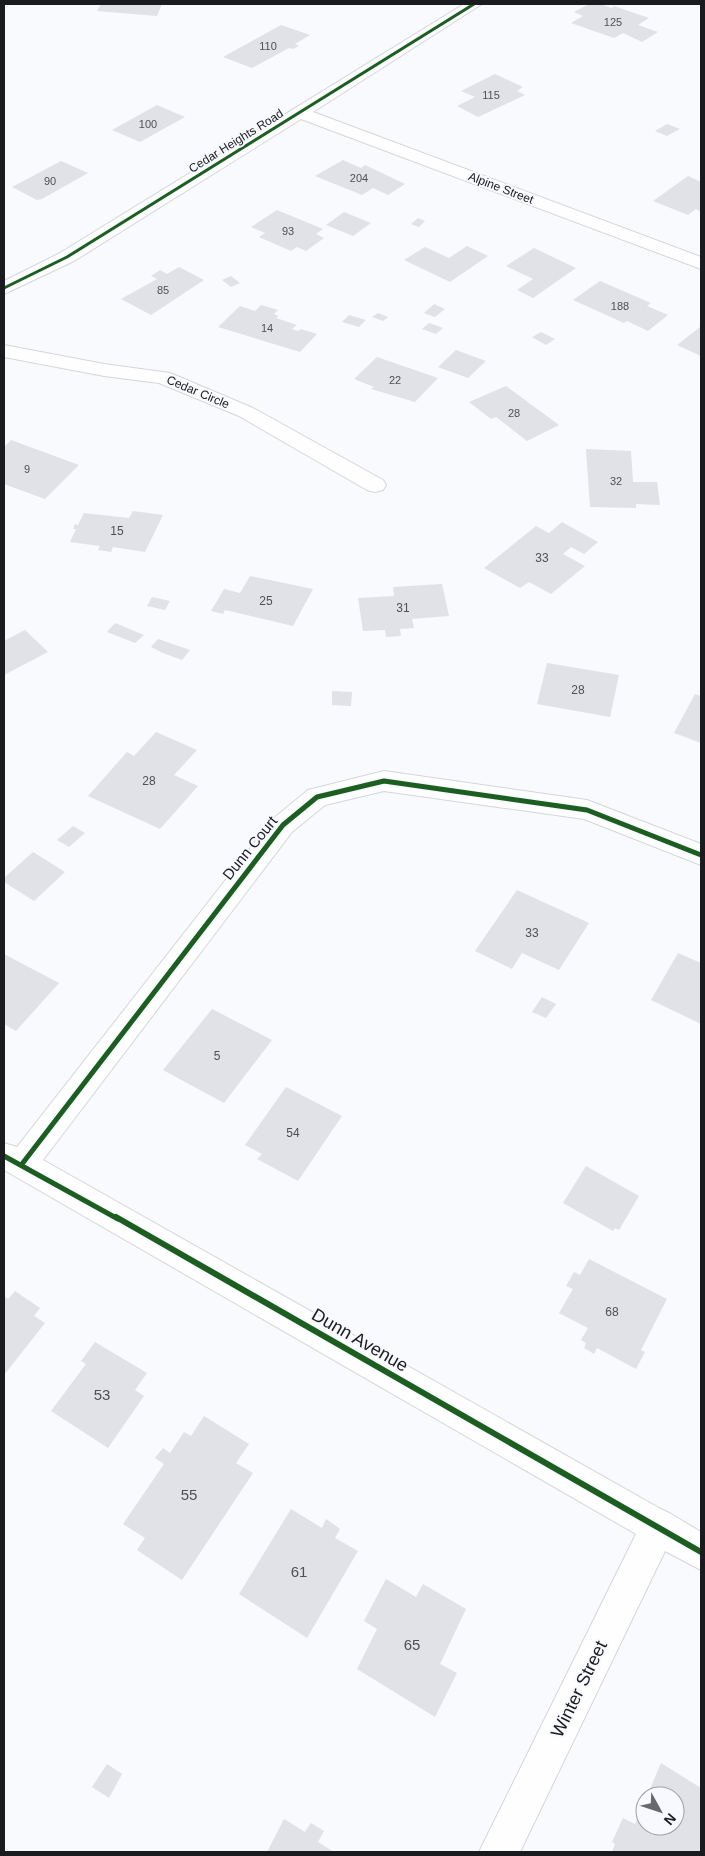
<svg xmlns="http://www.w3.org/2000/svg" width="705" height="1856" font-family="Helvetica,sans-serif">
	<rect width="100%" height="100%" fill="#f8fafd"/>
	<!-- building -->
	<g fill="#e1e1e8">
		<polygon points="101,4 162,4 157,16 97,11"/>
		<polygon points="589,4 600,4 612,8 614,6 649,18 638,25 658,32 642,42 623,33 614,38 571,23 583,16 574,12"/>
		<polygon points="281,25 310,35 295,44 299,46 293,49 289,48 252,68 223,57"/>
		<polygon points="495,74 523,87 517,91 525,95 478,117 457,106 475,97 461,91"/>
		<polygon points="157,105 185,117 140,142 112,130"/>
		<polygon points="667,124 680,129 667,136 655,131"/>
		<polygon points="343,160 361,168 365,165 405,184 388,195 373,188 362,195 315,176"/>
		<polygon points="61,161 88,173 42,199 37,200 12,187"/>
		<polygon points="688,176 701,182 701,212 696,209 688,215 653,201"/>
		<polygon points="277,210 323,229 316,234 324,238 306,251 297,247 291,251 259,237 265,233 251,227"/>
		<polygon points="344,212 371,223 353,236 326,225"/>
		<polygon points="418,218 425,221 419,227 411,224"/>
		<polygon points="467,246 488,256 450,282 404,260 425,247 449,258"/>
		<polygon points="534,248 576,268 533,298 517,290 533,279 506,266"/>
		<polygon points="179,267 204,280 151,315 121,299 157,279 151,276 160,270 167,274"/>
		<polygon points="231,276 240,283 231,287 222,280"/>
		<polygon points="600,281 651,303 647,306 668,315 648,331 627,321 624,323 573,300"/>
		<polygon points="434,304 445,309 435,317 424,313"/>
		<polygon points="261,305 278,310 274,314 279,316 276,318 297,325 292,329 298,331 301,329 317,334 300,352 218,327 240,306 255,311"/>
		<polygon points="378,313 388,317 383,321 372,317"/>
		<polygon points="349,315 366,320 359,327 342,322"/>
		<polygon points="429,323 443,328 436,334 422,329"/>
		<polygon points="700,327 701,356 677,345"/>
		<polygon points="541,332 555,339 546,345 532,337"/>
		<polygon points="456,350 486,361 468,378 438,367"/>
		<polygon points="377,357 438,378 415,402 371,389 374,387 354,379"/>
		<polygon points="506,386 559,425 527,441 496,417 491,419 469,402"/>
		<polygon points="11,440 79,465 45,499 4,484 4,447"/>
		<polygon points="586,449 631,451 633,482 657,482 660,505 636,504 636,508 590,507"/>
		<polygon points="133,511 163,515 145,552 113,547 111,552 98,550 100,546 70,542 76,529 73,529 75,524 78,525 84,513 129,518"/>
		<polygon points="562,522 598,542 584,554 571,547 563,554 585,566 551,594 529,582 520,588 484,568 536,526 549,533"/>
		<polygon points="250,576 313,589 293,626 225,610 223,614 211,611 224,589 240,593"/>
		<polygon points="442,584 449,616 412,619 414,628 400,629 401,636 386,637 385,630 363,631 358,598 394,596 393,587"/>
		<polygon points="152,597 170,601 165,610 147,606"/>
		<polygon points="115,623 144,635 135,643 107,632"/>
		<polygon points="25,630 48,652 4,675 4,641"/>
		<polygon points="158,639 190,650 182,660 163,653 151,647"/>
		<polygon points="547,663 619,675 610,717 537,704"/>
		<polygon points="332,691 352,692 351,706 332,705"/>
		<polygon points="695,694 701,696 701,743 674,733"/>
		<polygon points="156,732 197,750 174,775 198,786 160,829 88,796 127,752 134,756"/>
		<polygon points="73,826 85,833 69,847 57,840"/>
		<polygon points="33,852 65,872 34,901 4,882 4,878"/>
		<polygon points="517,890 589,923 559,970 522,953 512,969 475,951"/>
		<polygon points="678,953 701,963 701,1024 651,1000"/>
		<polygon points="4,954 59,983 16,1031 4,1024"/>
		<polygon points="542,997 556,1004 546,1018 532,1012"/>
		<polygon points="212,1009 272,1040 224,1103 163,1070"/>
		<polygon points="286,1087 342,1116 298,1181 257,1159 262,1154 245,1145"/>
		<polygon points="586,1166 639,1196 619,1230 615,1228 613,1231 563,1203"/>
		<polygon points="589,1259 667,1299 641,1350 645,1352 636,1369 597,1348 594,1354 584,1348 586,1343 581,1340 588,1328 559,1313 573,1289 566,1286 574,1272 580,1275"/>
		<polygon points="15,1291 40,1308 34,1316 45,1323 4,1375 4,1296 8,1299"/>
		<polygon points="95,1342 147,1373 135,1390 144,1396 108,1448 51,1411 86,1364 81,1361"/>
		<polygon points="204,1416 249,1444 236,1463 253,1473 182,1580 137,1550 145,1538 123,1524 164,1464 155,1458 163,1448 170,1453 184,1432 191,1436"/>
		<polygon points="291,1509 322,1528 326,1519 340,1529 335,1538 358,1551 307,1638 239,1594"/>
		<polygon points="386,1579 416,1597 423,1584 466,1609 440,1664 457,1673 435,1717 357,1669 377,1629 364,1621"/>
		<polygon points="661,1763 701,1788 701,1852 612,1852 615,1844 612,1842 623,1818 635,1824 645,1801 645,1826 675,1826 675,1796 647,1796"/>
		<polygon points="107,1764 122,1774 109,1798 92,1787"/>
		<polygon points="284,1819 305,1832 311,1823 324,1831 318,1842 334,1852 267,1852"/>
	</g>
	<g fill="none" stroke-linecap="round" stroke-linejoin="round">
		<!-- street casing -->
		<g stroke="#d5d6d9" stroke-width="2">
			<g id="street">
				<polygon points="464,4 482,4 313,112 701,257 701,269 301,119 74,261 4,294 4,281 60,253"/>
				<polygon points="4,345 104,364 170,373 253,408 383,480 386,485 383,490 375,492 367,490 239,416 159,383 104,376 4,357"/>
				<polygon points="384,771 587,800 701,844 701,865 584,819 384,791 325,805 292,832 43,1160 659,1508 671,1514 701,1532 701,1570 665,1551 520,1852 479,1852 636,1534 4,1170 4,1143 17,1147 274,818 308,790"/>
			</g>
		</g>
		<!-- street -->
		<use href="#street" fill="#fefeff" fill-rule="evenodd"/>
		<!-- cycleway-far2 casing -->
		<g stroke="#f7f9fe" stroke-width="5">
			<polyline id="cycleway-far2" points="4,288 67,257 474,4"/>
		</g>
		<!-- cycleway-far1 casing -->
		<g stroke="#f7f9fe" stroke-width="8">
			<g id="cycleway-far1">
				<polyline points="4,1156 118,1219"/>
				<polyline points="22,1164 283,825 317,797 384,781 587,810 701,855"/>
			</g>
		</g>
		<!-- cycleway casing -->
		<g stroke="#f7f9fe" stroke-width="9">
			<polyline id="cycleway" points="116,1217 701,1552"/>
		</g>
		<!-- cycleway-far2 -->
		<use href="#cycleway-far2" stroke="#1b5e20" stroke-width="3"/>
		<!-- cycleway-far1 -->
		<use href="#cycleway-far1" stroke="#1b5e20" stroke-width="5"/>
		<!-- cycleway -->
		<use href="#cycleway" stroke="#1b5e20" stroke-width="6"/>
	</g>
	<g text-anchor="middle" stroke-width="4" stroke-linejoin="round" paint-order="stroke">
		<!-- far-number labels -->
		<g font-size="11" fill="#4f5054">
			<text x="613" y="26">125</text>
			<text x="268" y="50">110</text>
			<text x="491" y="99">115</text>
			<text x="148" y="128">100</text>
			<text x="359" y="182">204</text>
			<text x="50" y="185">90</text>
			<text x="288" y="235">93</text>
			<text x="163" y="294">85</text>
			<text x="620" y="310">188</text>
			<text x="267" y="332">14</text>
			<text x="395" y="384">22</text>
			<text x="514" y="417">28</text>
			<text x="27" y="473">9</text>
			<text x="616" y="485">32</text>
		</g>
		<!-- far-street labels -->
		<g font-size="12" fill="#1a1b1e" stroke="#f7f9fe">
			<text transform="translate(236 141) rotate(-32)" y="4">Cedar Heights Road</text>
			<text transform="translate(501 188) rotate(21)" y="4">Alpine Street</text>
			<text transform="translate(198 392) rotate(23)" y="4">Cedar Circle</text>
		</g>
		<!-- number labels -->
		<g font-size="12" fill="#4f5054">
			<text x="117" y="535">15</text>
			<text x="542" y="562">33</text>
			<text x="266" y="605">25</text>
			<text x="403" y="612">31</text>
			<text x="578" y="694">28</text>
			<text x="149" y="785">28</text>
			<text x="532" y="937">33</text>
			<text x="217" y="1060">5</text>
			<text x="293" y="1137">54</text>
			<text x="612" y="1316">68</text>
		</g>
		<!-- street labels -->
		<g font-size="15" fill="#1a1b1e" stroke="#f7f9fe">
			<text transform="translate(250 848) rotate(-51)" y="5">Dunn Court</text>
		</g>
		<!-- near-number labels -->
		<g font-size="15" fill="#4f5054">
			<text x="102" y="1400">53</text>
			<text x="189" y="1500">55</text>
			<text x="299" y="1577">61</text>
			<text x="412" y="1650">65</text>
		</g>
		<!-- near-street labels -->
		<g font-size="18" fill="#1a1b1e" stroke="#f7f9fe">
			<text transform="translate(360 1340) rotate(30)" y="6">Dunn Avenue</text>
			<text transform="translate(579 1689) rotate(-64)" y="6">Winter Street</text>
		</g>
	</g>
	<!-- border -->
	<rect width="705" height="1856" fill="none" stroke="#1a1b1e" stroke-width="10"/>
	<!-- north arrow -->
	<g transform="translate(660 1811) rotate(130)"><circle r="24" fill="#f7f9fe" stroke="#9fa0a4"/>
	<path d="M0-4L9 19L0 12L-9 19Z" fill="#68696c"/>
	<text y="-8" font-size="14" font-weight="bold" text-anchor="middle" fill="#1a1b1e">N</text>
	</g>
</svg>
